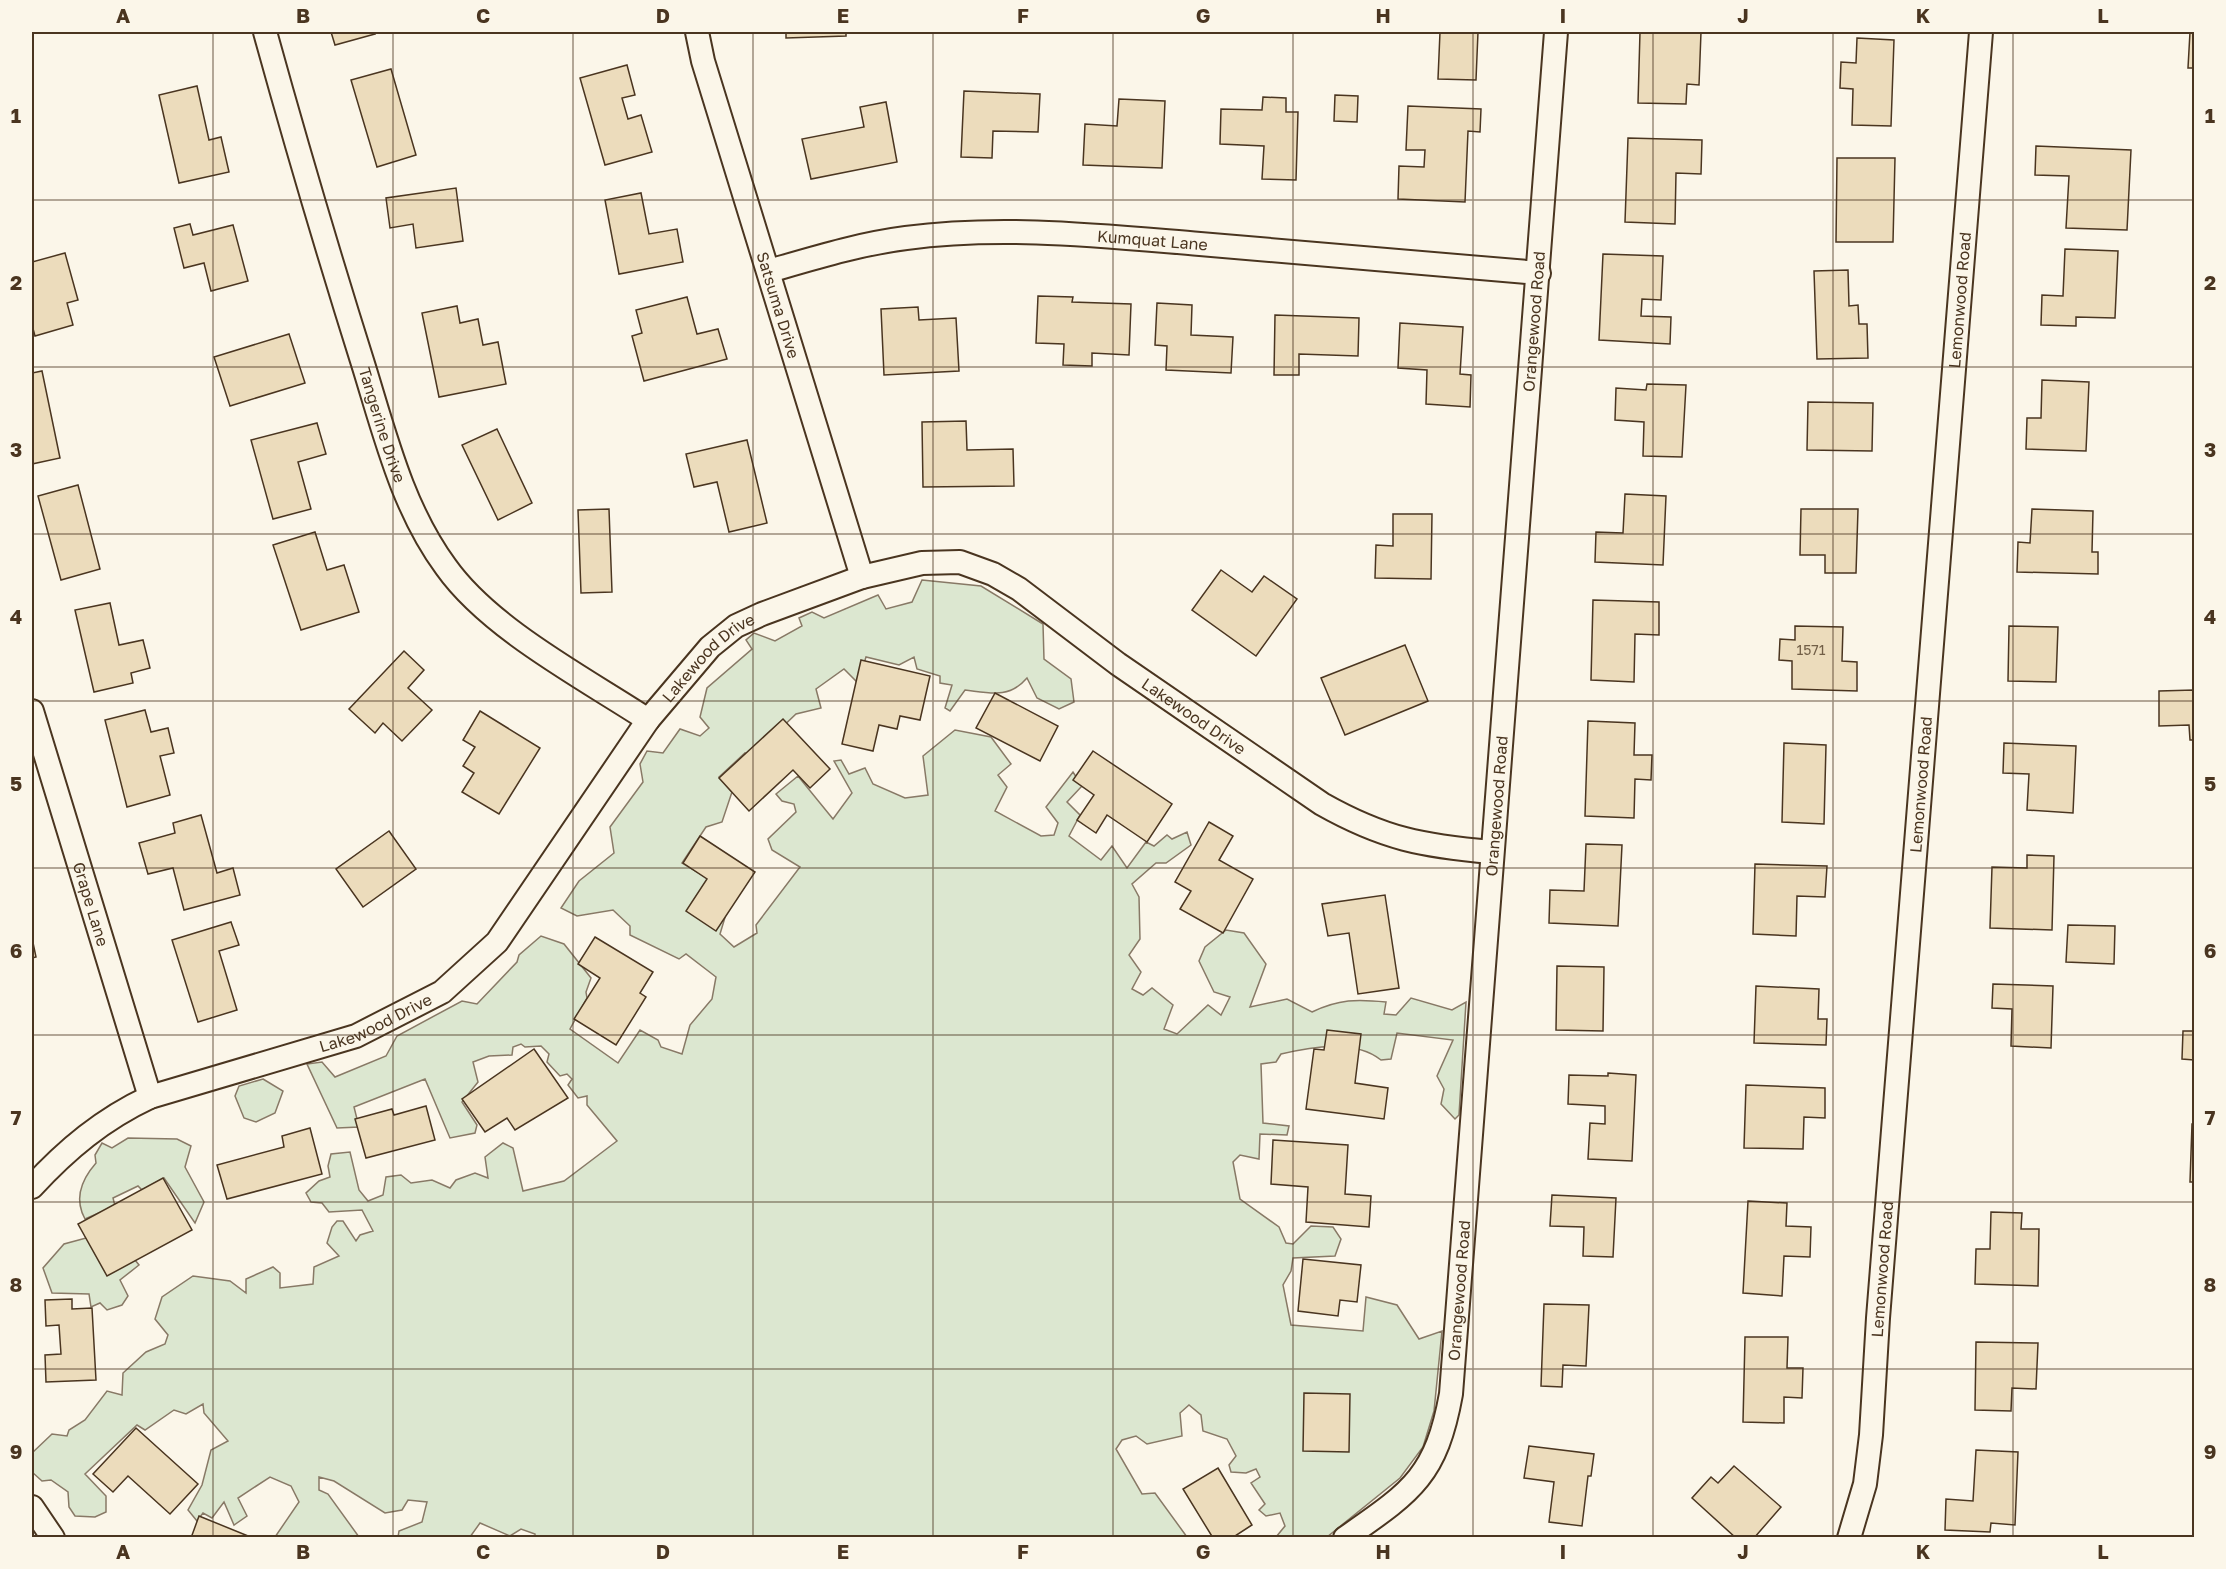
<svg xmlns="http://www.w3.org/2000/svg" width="2226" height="1569" font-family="'Golos Text',sans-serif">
	<rect width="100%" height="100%" fill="#fbf6e9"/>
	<!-- green -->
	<g fill="#dce7d0" stroke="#887966" stroke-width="1.5">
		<path d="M 922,580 L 981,586 L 1043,624 L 1044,659 L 1071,679 L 1074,702 L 1059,709 L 1037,698 L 1027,678 C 1009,699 990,693 965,690 L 950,711 L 945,708 L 952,685 L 940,683 L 940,676 L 917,669 L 914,657 L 899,665 L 866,657 L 858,683 L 844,669 L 816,689 L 821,708 L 796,714 L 752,756 L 745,753 L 719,777 L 732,792 L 722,822 L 706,827 L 682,863 L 709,879 L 726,914 L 720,934 L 734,947 L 757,933 L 756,925 L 800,867 L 772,850 L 768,839 L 796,812 L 794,804 L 782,801 L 776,794 L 798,776 L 833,819 L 852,793 L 834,761 L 841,760 L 849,774 L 865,768 L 873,784 L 905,798 L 928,795 L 923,756 L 955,730 L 991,737 L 1011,764 L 998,775 L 1007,787 L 995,811 L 1041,836 L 1054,835 L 1058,823 L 1046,807 L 1073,772 L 1082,786 L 1067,802 L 1080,815 L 1069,836 L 1101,860 L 1112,846 L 1127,868 L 1146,842 L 1154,846 L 1167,835 L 1172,839 L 1187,832 L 1191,845 L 1166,863 L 1156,863 L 1132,884 L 1139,897 L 1140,939 L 1129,955 L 1141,972 L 1132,989 L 1143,995 L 1152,988 L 1173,1005 L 1164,1029 L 1177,1034 L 1208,1005 L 1221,1015 L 1230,997 L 1214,992 L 1199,961 L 1205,947 L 1226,930 L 1244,933 L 1266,964 L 1250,1007 L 1287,999 L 1312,1012 C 1339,999 1357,999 1386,1002 L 1384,1014 L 1396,1015 L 1411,998 L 1452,1010 L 1466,1002 L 1459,1115 L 1455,1119 L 1441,1104 L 1444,1089 L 1437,1076 L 1453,1040 L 1397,1033 L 1391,1059 L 1381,1060 C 1355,1039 1311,1047 1281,1054 L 1276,1062 L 1261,1064 L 1263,1123 L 1289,1126 L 1287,1135 L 1260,1134 L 1259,1159 L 1240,1155 L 1233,1162 L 1240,1199 L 1279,1227 L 1286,1243 L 1293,1244 L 1311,1226 L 1333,1227 L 1341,1239 L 1335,1256 L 1293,1258 L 1291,1271 L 1283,1285 L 1291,1325 L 1363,1331 L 1366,1297 L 1397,1305 L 1419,1339 L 1442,1331 L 1434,1411 L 1423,1447 L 1400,1478 L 1327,1537 L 1276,1537 L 1285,1526 L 1280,1513 L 1266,1516 L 1259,1510 L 1265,1504 L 1251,1483 L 1260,1477 L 1256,1469 L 1246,1473 L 1231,1472 L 1229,1465 L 1236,1456 L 1227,1439 L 1203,1431 L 1201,1415 L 1189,1405 L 1180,1413 L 1182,1436 L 1147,1444 L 1136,1436 L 1122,1440 L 1116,1449 L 1142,1494 L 1155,1493 L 1187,1537 L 535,1538 L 535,1534 L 521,1529 L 510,1536 L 480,1523 L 470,1537 L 398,1537 L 399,1531 L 422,1522 L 427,1502 L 408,1500 L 402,1510 L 385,1513 L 334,1481 L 319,1477 L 319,1490 L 328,1494 L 359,1537 L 275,1537 L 299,1502 L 291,1486 L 270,1477 L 238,1498 L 247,1516 L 234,1525 L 224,1502 L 212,1518 L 203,1513 L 197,1521 L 188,1510 L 202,1485 L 211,1450 L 228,1441 L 204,1413 L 203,1404 L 186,1414 L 174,1410 L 145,1430 L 137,1425 L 85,1474 L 106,1496 L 106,1512 L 95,1517 L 75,1516 L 69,1507 L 68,1492 L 51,1480 L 42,1481 L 32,1472 L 32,1453 L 52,1434 L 67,1436 L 69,1430 L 85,1420 L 107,1391 L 122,1395 L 123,1373 L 146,1352 L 165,1344 L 168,1335 L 155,1319 L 162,1297 L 193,1276 L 230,1281 L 246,1293 L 246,1279 L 273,1267 L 280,1273 L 280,1288 L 313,1284 L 314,1267 L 339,1256 L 327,1243 L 332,1227 L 337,1221 L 343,1221 L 356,1241 L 360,1235 L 373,1231 L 362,1210 L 329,1212 L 322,1203 L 311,1202 L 306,1193 L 319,1181 L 330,1177 L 328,1166 L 331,1154 L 350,1152 L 359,1190 L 368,1201 L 383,1195 L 386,1177 L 401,1175 L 411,1183 L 432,1180 L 450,1188 L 456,1180 L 475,1173 L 488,1178 L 485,1157 L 503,1143 L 513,1148 L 523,1191 L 564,1181 L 617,1141 L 587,1105 L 587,1096 L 578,1098 L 568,1085 L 572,1079 L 567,1074 L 560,1076 L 547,1062 L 549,1054 L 541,1046 L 525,1047 L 521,1044 L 513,1047 L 512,1055 L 489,1056 L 473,1062 L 478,1082 L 462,1102 L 477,1125 L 475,1133 L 450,1138 L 425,1079 L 354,1107 L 359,1127 L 337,1128 L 307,1064 L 322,1062 L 335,1077 L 386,1056 L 397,1036 L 462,1001 L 477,1004 L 517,962 L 519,955 L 541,936 L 564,944 L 591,978 L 586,992 L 587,998 L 570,1029 L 618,1063 L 640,1030 L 658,1040 L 661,1047 L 682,1054 L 690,1025 L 712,999 L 716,977 L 686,954 L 679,959 L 630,935 L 630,926 L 613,910 L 577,916 L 561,908 L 579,881 L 614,853 L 610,827 L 643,782 L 640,764 L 647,751 L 663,753 L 680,729 L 700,736 L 709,728 L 700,717 L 707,688 L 752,649 L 746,640 L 754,633 L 775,641 L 802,626 L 799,618 L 812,612 L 824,618 L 878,595 L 886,609 L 912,602 Z"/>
		<polygon points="263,1079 283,1091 275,1113 256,1122 244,1118 235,1096 239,1086"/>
		<path d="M 128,1138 L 177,1139 L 191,1146 L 185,1167 L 204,1202 L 195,1223 L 164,1178 L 142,1190 L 138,1186 L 113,1198 L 115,1206 L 85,1219 C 74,1199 82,1179 96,1163 L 95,1155 L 102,1143 L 112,1148 Z"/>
		<polygon points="86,1238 127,1250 139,1265 120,1280 128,1296 122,1305 107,1310 100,1303 91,1307 89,1294 52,1293 43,1268 64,1244"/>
	</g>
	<!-- building -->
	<g fill="#ecdcbc" stroke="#4a3520" stroke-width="1.5">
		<polygon points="331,32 374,32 375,34 335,45"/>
		<polygon points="786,32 846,32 846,36 786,38"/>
		<polygon points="1440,32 1478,32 1476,80 1438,79"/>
		<polygon points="1640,32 1701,32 1699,85 1687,84 1686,104 1638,103"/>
		<polygon points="2190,32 2194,32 2194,68 2188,68"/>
		<polygon points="1857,38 1894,40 1891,126 1852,125 1853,89 1840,88 1841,62 1856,63"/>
		<polygon points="627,65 635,95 622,98 628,119 641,115 652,152 605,165 580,78"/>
		<polygon points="391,69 416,155 377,167 351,80"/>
		<polygon points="197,86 209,140 221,137 229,172 179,183 159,95"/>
		<polygon points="964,91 1040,94 1038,132 993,131 992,158 961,157"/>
		<polygon points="1335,95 1358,96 1357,122 1334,121"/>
		<polygon points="1263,97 1286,98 1286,112 1298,112 1296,180 1262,179 1264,146 1220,144 1221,109 1262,110"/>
		<polygon points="1119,99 1165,101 1162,168 1083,165 1085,124 1117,126"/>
		<polygon points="886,102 897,162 811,179 802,139 864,127 860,107"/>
		<polygon points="1408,106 1481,109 1480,132 1468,131 1465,202 1398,199 1399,166 1424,167 1425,150 1406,150"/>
		<polygon points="1628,138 1702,140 1701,174 1676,173 1675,224 1625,222"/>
		<polygon points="2036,146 2131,150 2127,230 2066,228 2069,176 2035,175"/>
		<polygon points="1837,158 1895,158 1893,242 1836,242"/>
		<polygon points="456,188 463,241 416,248 413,224 390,228 386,198"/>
		<polygon points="641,193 649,234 677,229 683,262 619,274 605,200"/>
		<polygon points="190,224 193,235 233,225 248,281 211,291 204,263 184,268 174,228"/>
		<polygon points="2065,249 2118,251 2115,318 2076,317 2076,326 2041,325 2042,295 2063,296"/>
		<polygon points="65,253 78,300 67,303 73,325 35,336 32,325 32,262"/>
		<polygon points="1603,254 1663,256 1661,300 1642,299 1641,316 1671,317 1670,344 1599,340"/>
		<polygon points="1848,270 1849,306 1858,305 1859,324 1867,324 1868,358 1817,359 1814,271"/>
		<polygon points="1038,296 1073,297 1072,302 1131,304 1129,355 1092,353 1092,366 1063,365 1064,344 1036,343"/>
		<polygon points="687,297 697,334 718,329 727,359 644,381 632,336 642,333 636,310"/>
		<polygon points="1157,303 1192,305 1191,335 1233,337 1231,373 1166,370 1167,346 1155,345"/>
		<polygon points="457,306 460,323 478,319 483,345 498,342 506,384 439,397 422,313"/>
		<polygon points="918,307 919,320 956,318 959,371 884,375 881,309"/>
		<polygon points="1275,315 1359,318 1358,356 1299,354 1299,375 1274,375"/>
		<polygon points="1400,323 1463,327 1460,374 1471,375 1470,407 1426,404 1427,370 1398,368"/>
		<polygon points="289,334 305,383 230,406 214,357"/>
		<polygon points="42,371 60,458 32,464 32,373"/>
		<polygon points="2042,380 2089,382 2086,451 2026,449 2027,418 2041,418"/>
		<polygon points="1647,384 1686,385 1682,457 1643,456 1644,422 1615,420 1616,388 1646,390"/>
		<polygon points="1808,402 1873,403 1872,451 1807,450"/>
		<polygon points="966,421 967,450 1013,449 1014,486 923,487 922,422"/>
		<polygon points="317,423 326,454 298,462 311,509 273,519 251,440"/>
		<polygon points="497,429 532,503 498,520 462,445"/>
		<polygon points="747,440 767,523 729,532 717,482 694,487 686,454"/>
		<polygon points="78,485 100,569 61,580 38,496"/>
		<polygon points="1625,494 1666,496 1663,565 1595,562 1596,532 1623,533"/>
		<polygon points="609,509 612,592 581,593 578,510"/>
		<polygon points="1801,509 1858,509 1856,573 1825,573 1825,555 1800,555"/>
		<polygon points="2032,509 2093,511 2092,552 2098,552 2098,574 2017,572 2018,542 2030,543"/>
		<polygon points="1393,514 1432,514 1431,579 1375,578 1376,545 1393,546"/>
		<polygon points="315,532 327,570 344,565 359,612 301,630 273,545"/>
		<polygon points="1221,570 1252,592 1264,576 1297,599 1256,656 1192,610"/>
		<polygon points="1593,600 1659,602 1659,635 1635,634 1634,682 1591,680"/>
		<polygon points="110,603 119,645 143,640 150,668 131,673 133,683 94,692 75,610"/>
		<polygon points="1795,626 1843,627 1842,661 1857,662 1857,691 1792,689 1792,661 1779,660 1780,639 1795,640"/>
		<polygon points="2009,626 2058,627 2056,682 2008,681"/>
		<polygon points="1405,645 1428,701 1345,735 1321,678"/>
		<polygon points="404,651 424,670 408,688 432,710 402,741 383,723 375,733 349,709"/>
		<polygon points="861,660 930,676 920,720 900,716 897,729 879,725 873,751 842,744"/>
		<polygon points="2194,690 2194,740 2190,740 2189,725 2159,726 2159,691"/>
		<polygon points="995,693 1058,726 1040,761 976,728"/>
		<polygon points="145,710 151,732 168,728 174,753 160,756 170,795 127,807 105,720"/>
		<polygon points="480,711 540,748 499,814 462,792 474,773 463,766 475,747 463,740"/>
		<polygon points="783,719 830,769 810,788 793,770 749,811 719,778"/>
		<polygon points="1588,721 1635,723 1634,755 1652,755 1651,780 1635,779 1634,818 1585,816"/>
		<polygon points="1784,743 1826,745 1824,824 1782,822"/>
		<polygon points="2004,743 2076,746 2073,813 2027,810 2029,774 2003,773"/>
		<polygon points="1093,751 1172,804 1147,842 1107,815 1096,833 1077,820 1094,795 1073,780"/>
		<polygon points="201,815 217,873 233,868 240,895 184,910 173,868 148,874 139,843 175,833 173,823"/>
		<polygon points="1209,822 1233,836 1219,860 1253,879 1223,933 1180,909 1191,891 1175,882"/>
		<polygon points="389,831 416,869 363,907 336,869"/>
		<polygon points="700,836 755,872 716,931 686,911 707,879 683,863"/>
		<polygon points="1586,844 1622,845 1618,926 1549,923 1550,890 1584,891"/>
		<polygon points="2027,855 2054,856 2052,930 1990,928 1992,867 2027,868"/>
		<polygon points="1755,864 1827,866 1825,897 1797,896 1796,936 1753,934"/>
		<polygon points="1385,895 1399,988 1358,994 1349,933 1328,936 1322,904"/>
		<polygon points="231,922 239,945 219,951 237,1010 198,1022 172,940"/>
		<polygon points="2068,925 2115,926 2114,964 2066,962"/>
		<polygon points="595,937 653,972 640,993 646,997 616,1045 574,1019 600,978 578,964"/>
		<polygon points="32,938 36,957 32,958"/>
		<polygon points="1557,966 1604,967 1603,1031 1556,1030"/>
		<polygon points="1993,984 2053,986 2051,1048 2011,1046 2012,1009 1992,1008"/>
		<polygon points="1756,986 1819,989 1818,1019 1827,1019 1826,1045 1754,1043"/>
		<polygon points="1327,1030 1361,1034 1355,1083 1388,1088 1384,1119 1306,1109 1314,1049 1324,1050"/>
		<polygon points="2183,1031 2194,1031 2194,1060 2182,1059"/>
		<polygon points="534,1049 568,1098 515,1130 507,1118 485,1132 462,1099"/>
		<polygon points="1608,1073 1636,1075 1632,1161 1588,1159 1590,1123 1605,1124 1605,1106 1568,1104 1569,1075 1608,1076"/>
		<polygon points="1746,1085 1825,1088 1825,1118 1804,1117 1803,1149 1744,1148"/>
		<polygon points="426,1106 435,1140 366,1158 355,1119 392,1109 394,1115"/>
		<polygon points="2192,1124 2194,1124 2194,1182 2190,1182"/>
		<polygon points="310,1128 322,1174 227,1199 217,1165 284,1147 282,1136"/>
		<polygon points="1273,1140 1348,1145 1345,1194 1371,1196 1369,1227 1306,1222 1308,1187 1271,1184"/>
		<polygon points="163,1178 192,1230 107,1276 78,1224"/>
		<polygon points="1552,1195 1616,1198 1613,1257 1583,1256 1584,1227 1550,1226"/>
		<polygon points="1748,1201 1787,1203 1786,1226 1811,1227 1810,1257 1784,1256 1782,1296 1743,1293"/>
		<polygon points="1991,1212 2022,1213 2021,1229 2039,1229 2038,1286 1975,1284 1976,1249 1990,1249"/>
		<polygon points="1303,1259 1361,1265 1357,1302 1340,1300 1338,1316 1298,1311"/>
		<polygon points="72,1299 72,1309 92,1308 96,1380 46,1382 45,1355 61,1354 59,1325 46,1326 45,1300"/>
		<polygon points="1544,1304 1589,1305 1586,1366 1563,1365 1562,1387 1541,1386"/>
		<polygon points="1745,1337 1788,1337 1787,1368 1803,1368 1802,1398 1784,1397 1784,1423 1743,1422"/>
		<polygon points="1976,1342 2038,1343 2036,1389 2012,1388 2011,1411 1975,1410"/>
		<polygon points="1304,1393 1350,1394 1349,1452 1303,1451"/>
		<polygon points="136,1428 198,1484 170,1514 128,1476 113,1492 93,1474"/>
		<polygon points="1529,1446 1594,1454 1591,1476 1588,1476 1582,1526 1549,1522 1554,1482 1524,1478"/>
		<polygon points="1976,1450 2018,1452 2015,1525 1991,1523 1990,1532 1945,1530 1946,1499 1973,1501"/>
		<polygon points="1734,1466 1781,1507 1754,1538 1736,1538 1692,1498 1711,1477 1718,1483"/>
		<polygon points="1218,1468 1252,1525 1232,1538 1213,1538 1183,1489"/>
		<polygon points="199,1516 253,1538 191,1538"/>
	</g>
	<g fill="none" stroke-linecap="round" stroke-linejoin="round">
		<!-- street casing -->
		<g stroke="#4a3520" stroke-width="26">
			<g id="street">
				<path id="s1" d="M 265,32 C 296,144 329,256 364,367 C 385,435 403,509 446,567 C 490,629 584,678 648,720"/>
				<path id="s2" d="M 697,32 L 703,61 L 862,577"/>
				<path id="s3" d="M 769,271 C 814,258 859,244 906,238 C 1003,225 1102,236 1200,244 C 1313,254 1426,264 1539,273"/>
				<path id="s4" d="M 32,711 L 150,1097"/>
				<path id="s5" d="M 32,1187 C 67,1149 103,1119 150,1097 L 356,1036 L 442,992 L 497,942 L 648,720 L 710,647 L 736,626 L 762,614 L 862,577 L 922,563 L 960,562 L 993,574 L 1019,589 L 1118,664 L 1322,804 C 1384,839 1423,846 1492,852"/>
				<polyline points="32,1507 53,1538"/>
				<path id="s6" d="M 1345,1538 C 1411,1492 1436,1477 1451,1394 L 1556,32"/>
				<path id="s7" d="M 1849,1538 L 1865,1484 L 1871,1435 L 1878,1318 L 1981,32"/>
			</g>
		</g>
		<!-- street -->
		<use href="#street" stroke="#fbf6e9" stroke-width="22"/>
	</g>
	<!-- grid -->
	<path fill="none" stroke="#4a3520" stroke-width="1.5" stroke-opacity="0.55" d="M 213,32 L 213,1538M 393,32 L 393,1538M 573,32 L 573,1538M 753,32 L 753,1538M 933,32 L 933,1538M 1113,32 L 1113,1538M 1293,32 L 1293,1538M 1473,32 L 1473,1538M 1653,32 L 1653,1538M 1833,32 L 1833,1538M 2013,32 L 2013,1538M 32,200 L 2194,200M 32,367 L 2194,367M 32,534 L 2194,534M 32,701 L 2194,701M 32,868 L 2194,868M 32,1035 L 2194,1035M 32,1202 L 2194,1202M 32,1369 L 2194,1369"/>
	<g text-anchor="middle" stroke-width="4.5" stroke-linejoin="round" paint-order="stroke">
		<!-- number labels -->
		<g font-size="14" fill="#725f47">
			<text x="1811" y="655">1571</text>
		</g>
		<!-- street labels -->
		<g font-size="16" fill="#4a3520" stroke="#fbf6e9">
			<text dy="6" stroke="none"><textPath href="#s3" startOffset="388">Kumquat Lane</textPath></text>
			<text dy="6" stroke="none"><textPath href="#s7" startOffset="1244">Lemonwood Road</textPath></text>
			<text dy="6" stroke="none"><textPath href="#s2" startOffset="285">Satsuma Drive</textPath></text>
			<text dy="6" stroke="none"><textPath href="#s6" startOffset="1262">Orangewood Road</textPath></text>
			<text dy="6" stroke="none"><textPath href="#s1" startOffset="410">Tangerine Drive</textPath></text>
			<text dy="6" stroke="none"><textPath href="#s5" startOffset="891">Lakewood Drive</textPath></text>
			<text dy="6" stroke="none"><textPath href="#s5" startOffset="1449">Lakewood Drive</textPath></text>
			<text dy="6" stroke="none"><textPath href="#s7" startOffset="758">Lemonwood Road</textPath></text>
			<text dy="6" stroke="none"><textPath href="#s6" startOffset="776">Orangewood Road</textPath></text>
			<text dy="6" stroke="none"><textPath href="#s4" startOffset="202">Grape Lane</textPath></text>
			<text dy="6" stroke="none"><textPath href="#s5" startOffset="387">Lakewood Drive</textPath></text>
			<text dy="6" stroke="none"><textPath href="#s7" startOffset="272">Lemonwood Road</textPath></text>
			<text dy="6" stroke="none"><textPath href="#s6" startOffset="290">Orangewood Road</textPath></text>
		</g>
	</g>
	<!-- border -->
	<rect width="2226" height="1569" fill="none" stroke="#fbf6e9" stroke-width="66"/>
	<rect x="33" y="33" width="2160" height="1503" fill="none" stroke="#4a3520" stroke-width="2"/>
	<g font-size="20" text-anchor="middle" font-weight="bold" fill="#4a3520">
		<text x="123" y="23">A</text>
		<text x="303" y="23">B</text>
		<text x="483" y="23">C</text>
		<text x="663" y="23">D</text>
		<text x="843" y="23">E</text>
		<text x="1023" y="23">F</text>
		<text x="1203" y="23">G</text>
		<text x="1383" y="23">H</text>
		<text x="1563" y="23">I</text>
		<text x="1743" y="23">J</text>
		<text x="1923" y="23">K</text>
		<text x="2103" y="23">L</text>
		<text x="16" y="123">1</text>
		<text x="2210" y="123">1</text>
		<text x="16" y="290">2</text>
		<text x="2210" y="290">2</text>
		<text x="16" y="457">3</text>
		<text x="2210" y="457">3</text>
		<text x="16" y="624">4</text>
		<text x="2210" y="624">4</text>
		<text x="16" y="791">5</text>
		<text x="2210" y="791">5</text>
		<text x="16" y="958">6</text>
		<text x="2210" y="958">6</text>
		<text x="16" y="1125">7</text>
		<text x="2210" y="1125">7</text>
		<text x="16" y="1292">8</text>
		<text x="2210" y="1292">8</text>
		<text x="16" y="1459">9</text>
		<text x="2210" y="1459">9</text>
		<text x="123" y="1559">A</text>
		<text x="303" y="1559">B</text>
		<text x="483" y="1559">C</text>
		<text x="663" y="1559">D</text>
		<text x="843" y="1559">E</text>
		<text x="1023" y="1559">F</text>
		<text x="1203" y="1559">G</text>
		<text x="1383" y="1559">H</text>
		<text x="1563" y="1559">I</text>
		<text x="1743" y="1559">J</text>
		<text x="1923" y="1559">K</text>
		<text x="2103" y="1559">L</text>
	</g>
</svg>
